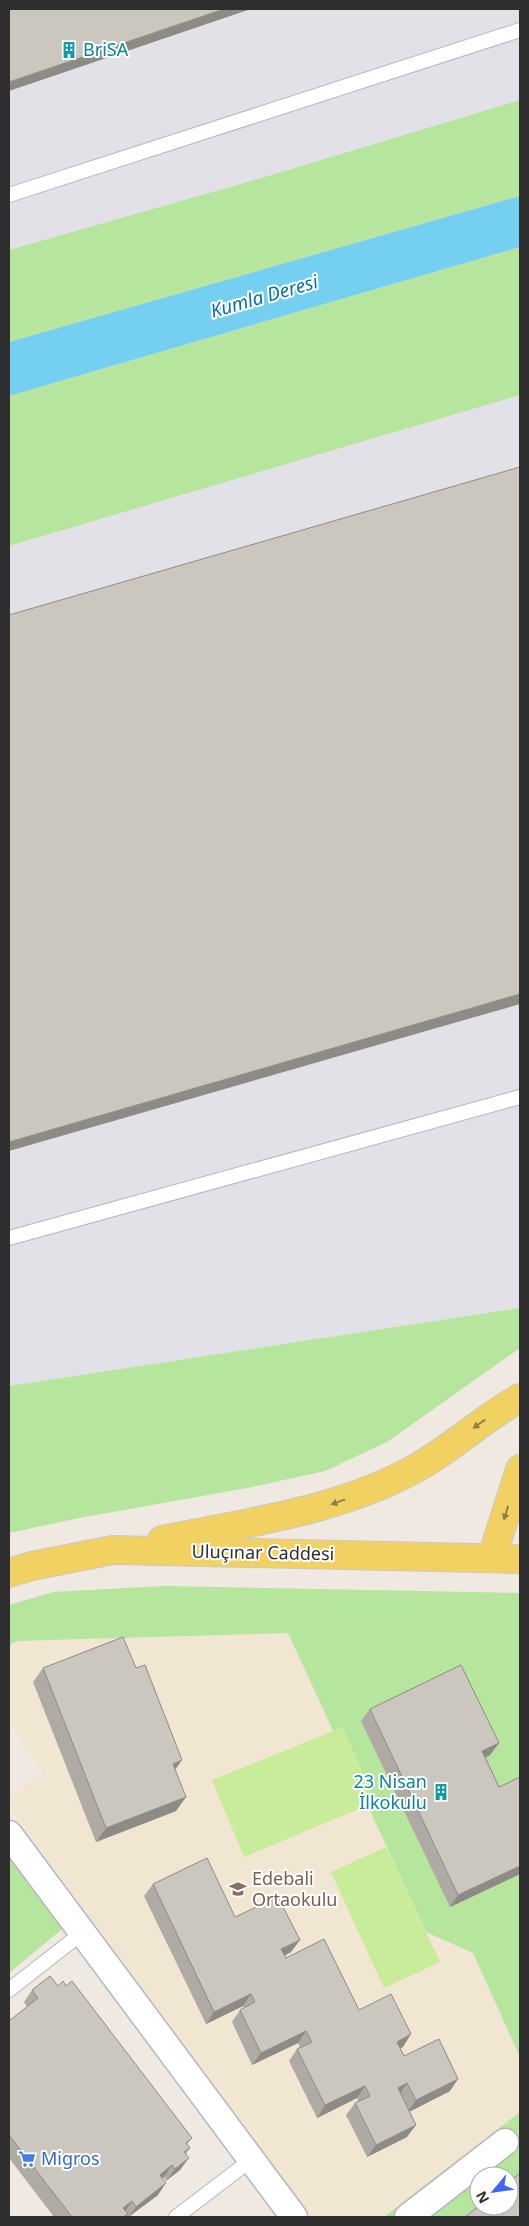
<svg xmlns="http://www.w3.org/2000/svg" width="529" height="2226" font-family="'Noto Sans',sans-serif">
	<rect width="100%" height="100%" fill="#efe9e1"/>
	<!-- industrial -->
	<g fill="#e3e1e8">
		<polygon points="9,9 520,9 520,100 268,176 9,250"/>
		<polygon points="520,395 520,1308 9,1386 9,546"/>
	</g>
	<!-- education -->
	<polygon fill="#f0e6d1" points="288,1633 426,1932 473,1953 520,2057 520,2112 384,2217 308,2217 9,1807 9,1798 44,1774 9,1723 9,1646 16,1641"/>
	<!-- green -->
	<g fill="#b6e59e" fill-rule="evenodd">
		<polygon points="520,100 520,196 9,342 9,250 268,176"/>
		<polygon points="520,247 520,395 9,546 9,396"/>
		<polygon points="520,1308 520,1348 387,1442 325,1471 247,1488 79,1518 9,1533 9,1386"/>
		<polygon points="163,1586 520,1593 520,2057 473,1953 426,1932 288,1633 16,1641 9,1646 9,1605 53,1592"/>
		<polygon points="9,1851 67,1925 9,1973"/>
		<path d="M 520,2112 L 520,2217 L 384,2217 ZM 479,2176 L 509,2176 L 509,2206 L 479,2206 Z"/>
	</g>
	<!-- pitch -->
	<g fill="#c9ec9a">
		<polygon points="343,1727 375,1802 244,1857 212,1780"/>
		<polygon points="386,1847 440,1962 384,1988 331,1872"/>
	</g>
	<!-- water -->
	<polygon fill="#75cff0" points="520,196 520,247 9,396 9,342"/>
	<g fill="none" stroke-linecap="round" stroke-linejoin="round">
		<!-- lane casing -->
		<g stroke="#b4b7c1" stroke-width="16">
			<g id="lane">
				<polyline points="9,195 520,30"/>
				<polyline points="9,1238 520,1097"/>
				<polyline points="9,1990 82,1933"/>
				<polyline points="176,2217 251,2160"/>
			</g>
		</g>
		<!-- street casing -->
		<g stroke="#b4b7c1" stroke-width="29">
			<g id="street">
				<polyline points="9,1834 294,2217"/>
				<polyline points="408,2217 505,2142"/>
			</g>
		</g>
		<!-- primary casing -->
		<g stroke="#c9c9c9" stroke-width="30">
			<g id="primary">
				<path d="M 162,1540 C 245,1523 331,1512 407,1473 C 447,1453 480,1420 520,1398"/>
				<polyline points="492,1557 520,1469"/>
				<polyline points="9,1573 32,1566 113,1550 520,1559"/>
			</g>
		</g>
		<!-- lane -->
		<use href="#lane" stroke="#fff" stroke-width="14"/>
		<!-- street -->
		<use href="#street" stroke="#fff" stroke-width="26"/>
		<!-- primary -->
		<use href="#primary" stroke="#f2d163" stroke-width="28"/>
	</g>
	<!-- wall -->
	<g fill="#afaba4">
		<polygon points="43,1668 175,1770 176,1811 96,1842 33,1682"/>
		<polygon points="370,1709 499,1743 490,1755 486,1758 499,1787 520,1777 520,1874 450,1907 361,1721"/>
		<polygon points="153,1884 235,1917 291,1952 285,1956 286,1958 359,2010 403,2047 400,2048 404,2056 450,2091 409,2112 407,2137 367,2157 346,2115 355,2103 358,2101 357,2098 317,2118 289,2061 297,2049 300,2048 298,2043 252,2065 232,2022 240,2010 244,2008 243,2006 206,2024 144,1896"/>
		<polygon points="58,1986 66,1986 192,2138 187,2144 190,2148 186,2154 180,2170 166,2181 164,2177 163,2178 158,2195 129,2217 54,2217 9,2158 9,2021 27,2007 24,2002 32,1990"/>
	</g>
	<!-- shaded-wall -->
	<g fill="#8e8b86">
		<polygon points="224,9 251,9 9,91 9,82"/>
		<polygon points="520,994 520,1004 9,1151 9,1142"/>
		<polygon points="499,1743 490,1755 474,1763 482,1751"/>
		<polygon points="182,1760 172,1774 173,1764"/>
		<polygon points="186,1797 176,1811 96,1842 106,1828"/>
		<polygon points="520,1866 520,1874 450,1907 458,1895"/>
		<polygon points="300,1940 291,1952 273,1961 281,1949"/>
		<polygon points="251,1994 243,2006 206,2024 214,2012"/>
		<polygon points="306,2031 298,2043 252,2065 261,2053"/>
		<polygon points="411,2034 403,2047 388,2054 397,2042"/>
		<polygon points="458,2079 450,2091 407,2113 416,2100"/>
		<polygon points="407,2083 399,2095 398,2088"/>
		<polygon points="365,2086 357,2098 317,2118 325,2105"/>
		<polygon points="416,2125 407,2137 367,2157 376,2145"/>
		<polygon points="189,2158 180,2170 166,2181 175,2169"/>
		<polygon points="172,2165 164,2177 151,2187 160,2175"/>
		<polygon points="166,2183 158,2195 128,2217 136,2207"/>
		<polygon points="132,2201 124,2213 123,2208"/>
	</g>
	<!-- building -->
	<g fill="#cbc7bf" stroke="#8e8b86">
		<polygon points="9,9 224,9 9,82"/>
		<polygon points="520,467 520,994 9,1142 9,615"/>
		<polygon points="123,1637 136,1668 145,1665 182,1760 173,1764 186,1797 106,1828 43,1668"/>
		<polygon points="461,1665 499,1743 482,1751 499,1787 520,1777 520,1866 458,1895 370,1709"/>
		<polygon points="207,1858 235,1917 278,1897 300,1940 281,1949 286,1958 324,1939 359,2010 391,1994 411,2034 397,2042 404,2056 439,2039 458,2079 416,2100 407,2083 398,2088 416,2125 376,2145 355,2103 370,2096 365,2086 325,2105 297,2049 312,2042 306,2031 261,2053 240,2010 255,2002 251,1994 214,2012 153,1884"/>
		<polygon points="50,1976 58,1986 63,1981 66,1986 72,1981 192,2138 186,2143 190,2148 184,2152 189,2158 175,2169 172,2165 160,2175 166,2183 136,2207 132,2201 123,2208 128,2214 123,2217 72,2217 9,2135 9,2021 38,1998 32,1990"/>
		<polygon points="520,2173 520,2217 465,2217 479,2206 509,2206 509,2182"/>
	</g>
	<!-- one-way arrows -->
	<defs><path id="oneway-solid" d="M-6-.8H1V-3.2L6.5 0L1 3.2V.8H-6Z" transform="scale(1.25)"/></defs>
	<g fill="#908048">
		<use href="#oneway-solid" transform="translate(479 1424) rotate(144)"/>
		<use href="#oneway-solid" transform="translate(338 1502) rotate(160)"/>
		<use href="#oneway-solid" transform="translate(506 1513) rotate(107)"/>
	</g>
	<!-- icons -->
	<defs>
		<g id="building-bare" transform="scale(1.35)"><path d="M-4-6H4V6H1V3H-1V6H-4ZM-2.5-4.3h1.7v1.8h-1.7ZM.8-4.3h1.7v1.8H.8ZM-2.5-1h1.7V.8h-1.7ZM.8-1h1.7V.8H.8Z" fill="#0f9aa8" stroke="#fff" stroke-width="2.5" paint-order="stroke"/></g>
		<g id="school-bare" transform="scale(1.35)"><path d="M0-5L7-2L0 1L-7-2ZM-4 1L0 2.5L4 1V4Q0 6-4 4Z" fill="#8d6e63" stroke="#fff" stroke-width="2.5" paint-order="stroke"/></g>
		<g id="supermarket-bare" transform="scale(1.35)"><path d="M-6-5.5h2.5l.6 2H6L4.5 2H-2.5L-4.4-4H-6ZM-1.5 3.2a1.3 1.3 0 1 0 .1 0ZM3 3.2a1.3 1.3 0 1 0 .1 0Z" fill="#3f7fe0" stroke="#fff" stroke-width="2.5" paint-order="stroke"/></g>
	</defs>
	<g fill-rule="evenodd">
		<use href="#building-bare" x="69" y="50"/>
		<use href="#building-bare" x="441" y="1792"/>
		<use href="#school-bare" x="238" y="1889"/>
		<use href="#supermarket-bare" x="27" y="2159"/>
	</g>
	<g text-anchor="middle" stroke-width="4" stroke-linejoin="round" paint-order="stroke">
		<!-- culture labels -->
		<g font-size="18" fill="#0d838f" stroke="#fff" text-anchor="start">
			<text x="83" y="56">BriSA</text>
			<text x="427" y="1788" text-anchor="end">23 Nisan<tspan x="427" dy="21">İlkokulu</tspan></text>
		</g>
		<!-- street labels -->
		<g font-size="18" fill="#2e2e2e" stroke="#fff">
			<text transform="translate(263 1553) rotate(1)" y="6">Uluçınar Caddesi</text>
		</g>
		<!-- education labels -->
		<g font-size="18" fill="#785e54" stroke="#fff" text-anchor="start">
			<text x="252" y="1885">Edebali<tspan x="252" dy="21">Ortaokulu</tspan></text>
		</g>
		<!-- shop labels -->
		<g font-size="18" fill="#366cbe" stroke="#fff" text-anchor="start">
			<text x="41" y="2165">Migros</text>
		</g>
		<!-- water labels -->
		<g font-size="19" font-style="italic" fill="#0d6fa3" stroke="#fff">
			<text transform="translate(264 296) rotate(-16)" y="7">Kumla Deresi</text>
		</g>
	</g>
	<!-- border -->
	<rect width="529" height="2226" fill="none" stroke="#2e2e2e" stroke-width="20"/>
	<!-- north arrow -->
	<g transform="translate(494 2191) rotate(241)"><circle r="24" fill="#ffffff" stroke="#ababab"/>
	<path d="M0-4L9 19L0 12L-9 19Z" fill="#4264fb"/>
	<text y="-8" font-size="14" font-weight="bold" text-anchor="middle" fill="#2e2e2e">N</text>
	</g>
</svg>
